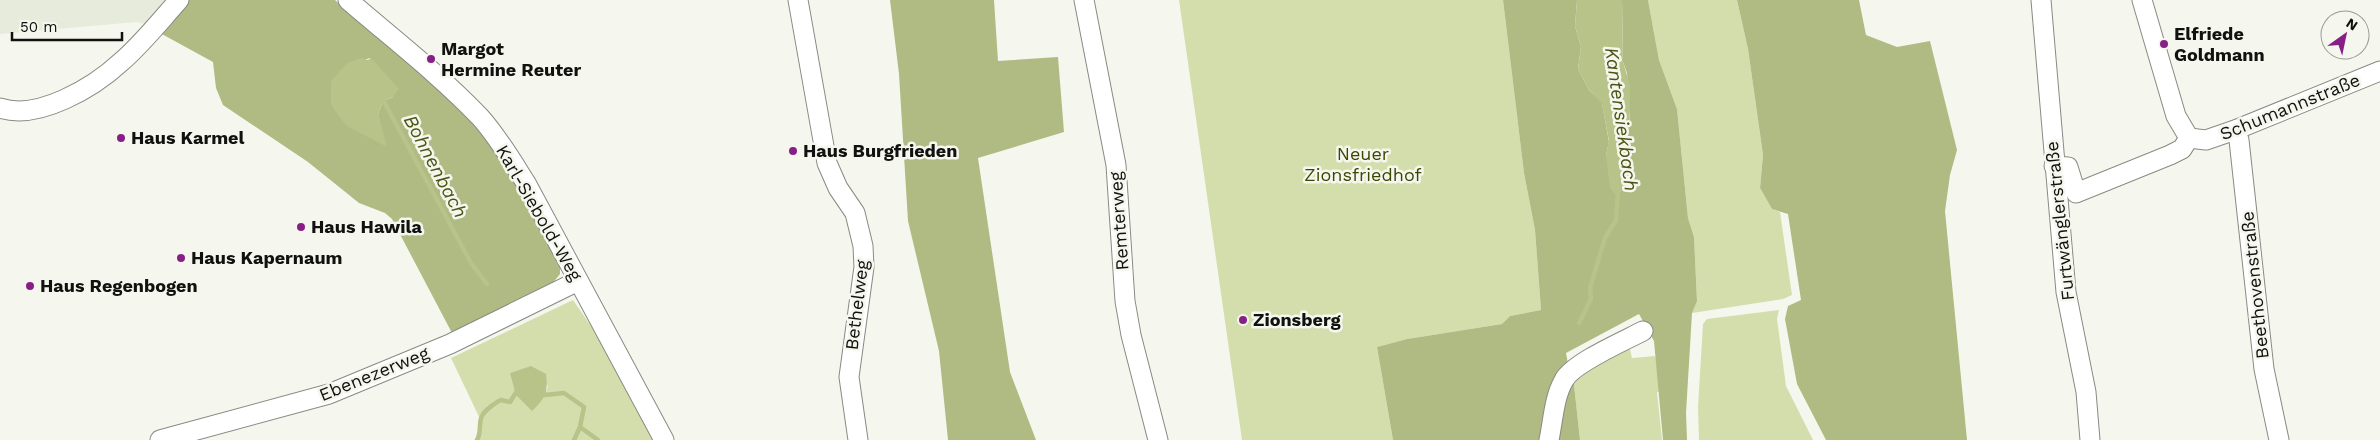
<svg xmlns="http://www.w3.org/2000/svg" width="2380" height="440" font-family="'Work Sans',sans-serif">
	<rect width="100%" height="100%" fill="#f5f7ee"/>
	<!-- built -->
	<polygon fill="#e7ebdb" points="0,0 172,0 149,25 137,22 0,34"/>
	<!-- green -->
	<g fill="#d3deac" fill-rule="evenodd">
		<polygon points="1179,0 1503,0 1524,173 1535,230 1541,310 1510,316 1502,324 1407,339 1377,347 1393,440 1242,440"/>
		<polygon points="1648,0 1737,0 1748,49 1763,155 1760,188 1772,209 1780,212 1792,295 1783,299 1692,313 1697,300 1694,237 1688,218 1677,109 1659,60"/>
		<path d="M 573,300 L 593,329 L 654,440 L 477,440 L 482,423 L 451,358 ZM 521,370 L 548,386 L 545,395 L 510,373 Z"/>
		<polygon points="1779,310 1777,319 1786,386 1813,440 1699,440 1698,407 1703,324 1707,319"/>
		<polygon points="1629,345 1632,358 1655,356 1670,391 1657,392 1662,440 1580,440 1573,376"/>
	</g>
	<!-- forest -->
	<g fill="#afbb82" fill-rule="evenodd">
		<path d="M 189,0 L 335,0 C 380,40 430,77 471,122 C 508,164 535,218 560,268 L 560,274 L 548,289 L 452,333 L 392,219 L 385,213 L 359,203 L 308,162 L 223,105 L 216,88 L 213,62 L 160,33 ZM 370,58 L 393,97 L 383,101 L 378,114 L 386,146 L 364,60 Z"/>
		<polygon points="890,0 994,0 998,61 1058,57 1064,132 978,158 1010,372 1036,440 948,440 939,351 908,221 899,74"/>
		<polygon points="1503,0 1577,0 1575,26 1581,47 1578,69 1589,90 1602,103 1609,142 1606,155 1624,187 1630,111 1627,73 1623,62 1622,0 1648,0 1659,60 1677,109 1688,218 1694,237 1697,301 1692,313 1686,413 1687,440 1663,440 1654,341 1639,314 1566,353 1568,364 1542,440 1393,440 1377,347 1407,339 1502,324 1510,316 1541,310 1535,230 1524,173"/>
		<polygon points="1737,0 1859,0 1866,35 1897,47 1930,41 1957,150 1950,175 1945,211 1967,440 1826,440 1797,384 1785,319 1788,306 1801,300 1788,214 1772,209 1760,188 1763,155 1748,49"/>
		<polygon points="1573,376 1580,440 1556,440 1568,384"/>
	</g>
	<!-- water -->
	<g fill="#b7c389">
		<polygon points="1577,0 1622,0 1623,62 1630,85 1630,111 1624,187 1619,195 1614,193 1610,188 1606,155 1609,141 1602,104 1589,90 1578,69 1581,47 1575,26"/>
		<polygon points="362,58 368,60 371,58 399,89 393,97 383,101 378,114 387,147 347,126 338,115 331,104 331,81 347,63"/>
		<path d="M 531,366 L 546,374 C 548,393 546,397 532,411 L 516,395 L 510,373 Z"/>
	</g>
	<g fill="none" stroke-linecap="round" stroke-linejoin="round">
		<!-- stream -->
		<g stroke="#b7c389" stroke-width="4.5">
			<polyline points="381,96 471,263 487,284"/>
			<polyline points="1579,323 1591,299 1590,288 1605,238 1616,220 1618,191"/>
			<polyline points="541,391 545,395 564,393 584,407 580,427 574,440"/>
			<polyline points="580,427 598,440"/>
			<path d="M 477,440 C 482,432 478,423 482,416 C 484,411 496,402 501,400 L 510,402 L 517,391"/>
		</g>
		<!-- minor casing -->
		<g stroke="#898a83" stroke-width="21">
			<g id="minor">
				<path d="M 348,0 C 392,38 440,75 480,117 C 498,137 512,161 526,183 L 664,440"/>
				<polyline points="798,0 827,163 838,188 855,213 863,246 864,267 849,377 858,440"/>
				<polyline points="1084,0 1116,165 1125,301 1131,335 1158,440"/>
				<polyline points="2041,0 2066,292 2086,392 2090,440"/>
				<polyline points="2142,0 2176,116 2189,138"/>
				<path d="M 0,108 C 38,121 94,87 121,62 C 142,44 160,21 179,0"/>
				<polyline points="2235,130 2239,140 2264,369 2279,440"/>
				<polyline points="2189,138 2206,140 2235,130 2380,71"/>
				<polyline points="2054,166 2068,167 2076,193 2170,155 2182,149 2189,138"/>
				<polyline points="160,440 329,394 450,344 578,281"/>
				<path d="M 1549,440 C 1553,421 1554,397 1564,380 C 1573,363 1624,341 1643,331"/>
			</g>
		</g>
		<!-- minor -->
		<use href="#minor" stroke="#fff" stroke-width="19"/>
	</g>
	<!-- markers -->
	<g fill="#862087" stroke="#f5f7ee" stroke-width="2">
		<circle cx="2164" cy="44" r="5"/>
		<circle cx="431" cy="59" r="5"/>
		<circle cx="121" cy="138" r="5"/>
		<circle cx="793" cy="151" r="5"/>
		<circle cx="301" cy="227" r="5"/>
		<circle cx="181" cy="258" r="5"/>
		<circle cx="30" cy="286" r="5"/>
		<circle cx="1243" cy="320" r="5"/>
	</g>
	<g text-anchor="middle" stroke-width="5" stroke-linejoin="round" paint-order="stroke">
		<!-- poi labels -->
		<g font-size="18" font-weight="bold" fill="#11120f" stroke="#f5f7ee" text-anchor="start">
			<text x="2174" y="40">Elfriede<tspan x="2174" dy="21">Goldmann</tspan></text>
			<text x="441" y="55">Margot<tspan x="441" dy="21">Hermine Reuter</tspan></text>
			<text x="131" y="144">Haus Karmel</text>
			<text x="803" y="157">Haus Burgfrieden</text>
			<text x="311" y="233">Haus Hawila</text>
			<text x="191" y="264">Haus Kapernaum</text>
			<text x="40" y="292">Haus Regenbogen</text>
			<text x="1253" y="326">Zionsberg</text>
		</g>
		<!-- street labels -->
		<g font-size="18" fill="#11120f" stroke="#f5f7ee">
			<text transform="translate(2290 107) rotate(-22)" y="6">Schumannstraße</text>
			<text transform="translate(539 213) rotate(60)" y="6">Karl-Siebold-Weg</text>
			<text transform="translate(1119 221) rotate(-94)" y="6">Remterweg</text>
			<text transform="translate(2060 221) rotate(-96)" y="6">Furtwänglerstraße</text>
			<text transform="translate(2255 285) rotate(-96)" y="6">Beethovenstraße</text>
			<text transform="translate(857 305) rotate(-83)" y="6">Bethelweg</text>
			<text transform="translate(374 374) rotate(-22)" y="6">Ebenezerweg</text>
		</g>
		<!-- park labels -->
		<g font-size="18" fill="#3d4600" stroke="#f5f7ee">
			<text x="1363" y="160">Neuer<tspan x="1363" dy="21">Zionsfriedhof</tspan></text>
		</g>
		<!-- water labels -->
		<g font-size="19" font-style="italic" fill="#4b5414" stroke="#f5f7ee">
			<text transform="translate(1622 119) rotate(82)" y="7">Kantensiekbach</text>
			<text transform="translate(436 166) rotate(62)" y="7">Bohnenbach</text>
		</g>
	</g>
	<!-- north arrow -->
	<g transform="translate(2345 35) rotate(33)"><circle r="24" fill="#f5f7ee" stroke="#9a9b95"/>
	<path d="M0-4L9 19L0 12L-9 19Z" fill="#862087"/>
	<text y="-8" font-size="14" font-weight="bold" text-anchor="middle" fill="#11120f">N</text>
	</g>
	<!-- scale -->
	<path d="M12 32v8h110v-8" fill="none" stroke="#11120f" stroke-width="2.5"/>
	<text x="20" y="32" font-size="15" fill="#11120f" stroke="#f5f7ee" stroke-width="4" paint-order="stroke">50 m</text>
</svg>
